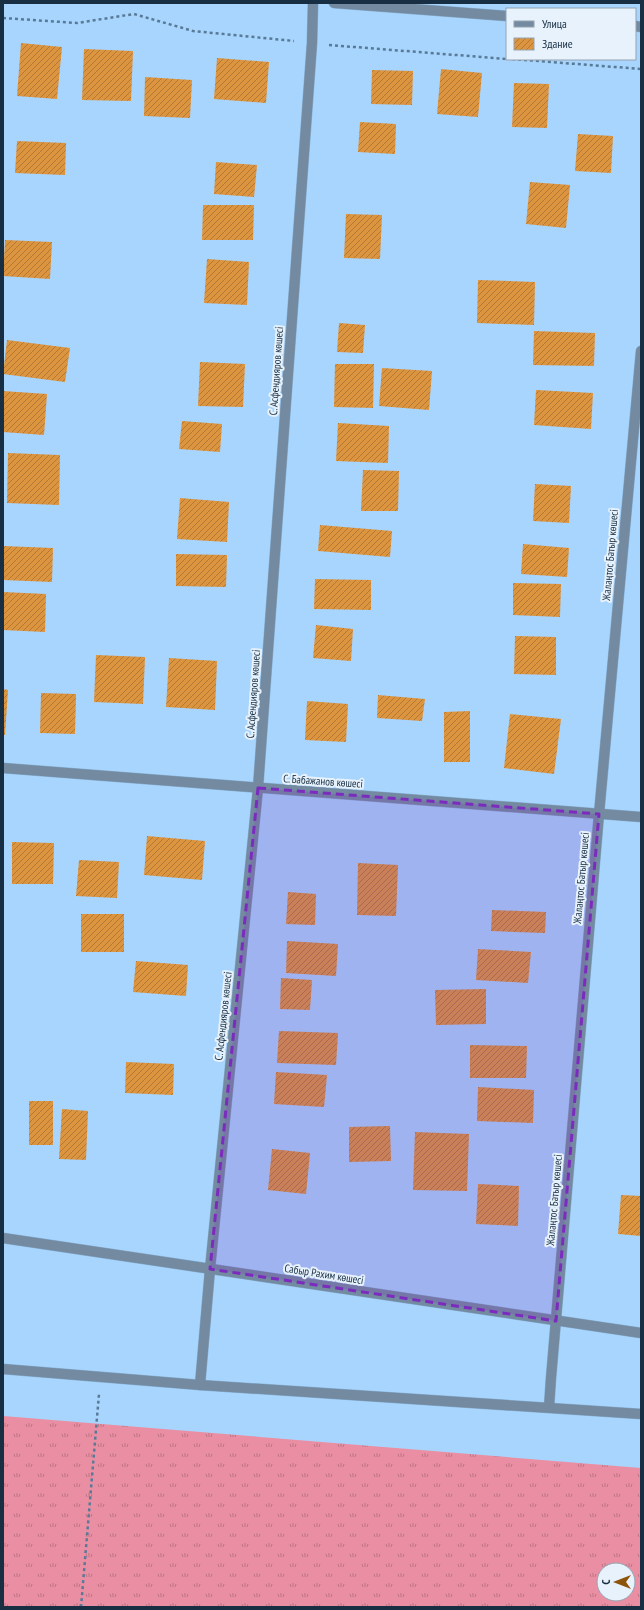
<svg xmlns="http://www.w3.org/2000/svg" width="644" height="1610" font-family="'PT Sans Narrow',sans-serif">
	<defs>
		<pattern id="grass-tufts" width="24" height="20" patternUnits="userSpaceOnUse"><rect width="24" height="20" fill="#ea8fa3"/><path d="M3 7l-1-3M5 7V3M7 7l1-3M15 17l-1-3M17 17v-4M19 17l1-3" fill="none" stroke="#bd7586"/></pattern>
		<pattern id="building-hatch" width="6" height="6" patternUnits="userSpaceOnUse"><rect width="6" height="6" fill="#dd943f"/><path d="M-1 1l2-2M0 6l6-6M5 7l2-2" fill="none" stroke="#b27936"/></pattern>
	</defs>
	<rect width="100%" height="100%" fill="#a8d5fd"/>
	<!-- grass -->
	<path fill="url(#grass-tufts)" fill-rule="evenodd" d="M 3,1416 L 641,1468 L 641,1607 L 3,1607 ZM 604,1570 L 628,1570 L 628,1594 L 604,1594 Z"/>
	<!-- building -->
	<g fill="url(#building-hatch)">
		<polygon points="21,43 62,47 57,99 17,96"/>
		<polygon points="84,49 133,51 131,101 82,100"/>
		<polygon points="217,58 269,62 266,103 214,99"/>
		<polygon points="441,69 482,73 478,117 437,114"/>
		<polygon points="372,70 413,71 412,105 371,104"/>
		<polygon points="145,77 192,80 190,118 144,116"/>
		<polygon points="514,83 549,84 547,128 512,127"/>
		<polygon points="360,122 396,124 395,154 358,152"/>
		<polygon points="578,134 613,136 611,173 575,171"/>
		<polygon points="17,141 66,143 65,175 15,173"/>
		<polygon points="216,162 257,165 254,197 214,194"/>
		<polygon points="530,182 570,185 566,228 526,224"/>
		<polygon points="203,205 254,205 253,240 202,240"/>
		<polygon points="346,214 382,215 380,259 344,258"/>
		<polygon points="5,240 52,242 50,279 3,276"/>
		<polygon points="207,259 249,262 247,305 204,303"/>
		<polygon points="478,280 535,282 534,325 477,323"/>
		<polygon points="339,323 365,325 363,353 337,352"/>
		<polygon points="534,331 595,333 594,366 533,365"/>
		<polygon points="7,340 70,348 65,382 3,374"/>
		<polygon points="200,362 245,364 243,407 198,406"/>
		<polygon points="335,364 374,364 373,408 334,407"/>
		<polygon points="382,368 432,371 429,410 379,406"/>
		<polygon points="536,390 593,393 591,429 534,425"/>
		<polygon points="3,391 47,394 44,435 3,432"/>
		<polygon points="182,421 222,424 220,452 179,449"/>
		<polygon points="338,423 389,426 388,463 336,461"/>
		<polygon points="8,453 60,455 59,505 7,503"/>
		<polygon points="363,470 399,471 398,511 361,511"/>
		<polygon points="535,484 571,486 569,523 533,521"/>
		<polygon points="180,498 229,502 227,542 177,539"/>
		<polygon points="320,525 392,531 390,557 318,551"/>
		<polygon points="523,544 569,548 567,577 521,574"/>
		<polygon points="3,546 53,548 52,582 3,580"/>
		<polygon points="176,554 227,555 226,587 176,586"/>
		<polygon points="315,579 371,580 371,610 314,609"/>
		<polygon points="513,583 561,584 560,617 513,615"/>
		<polygon points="3,592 46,594 45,632 3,630"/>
		<polygon points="316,625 353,629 351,661 313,658"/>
		<polygon points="515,636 556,637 556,675 514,674"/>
		<polygon points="96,655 145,657 143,704 94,702"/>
		<polygon points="169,658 217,661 215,710 166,707"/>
		<polygon points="3,689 8,690 5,735 3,735"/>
		<polygon points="41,693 76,694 75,734 40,733"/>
		<polygon points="378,695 425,699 422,721 377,718"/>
		<polygon points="307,701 348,704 346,742 305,740"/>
		<polygon points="470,711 470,762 444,762 444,712"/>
		<polygon points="510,714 561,719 554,774 504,768"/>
		<polygon points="147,836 205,841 202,880 144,875"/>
		<polygon points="12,842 54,843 53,884 12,884"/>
		<polygon points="79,860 119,862 117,898 76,896"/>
		<polygon points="358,863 398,865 396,916 357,915"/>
		<polygon points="288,892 316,894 315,925 286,924"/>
		<polygon points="492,910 546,912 545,933 491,931"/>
		<rect x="81" y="914" width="43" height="38"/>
		<polygon points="287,941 338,944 336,976 286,973"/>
		<polygon points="478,949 531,952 528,983 476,980"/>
		<polygon points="136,961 188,965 186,996 133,992"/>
		<polygon points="281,978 312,980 310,1010 280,1009"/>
		<polygon points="486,989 486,1024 436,1025 435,990"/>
		<polygon points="279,1031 338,1033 336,1065 277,1063"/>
		<polygon points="470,1045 527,1046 526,1078 470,1078"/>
		<polygon points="126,1062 174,1064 173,1095 125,1093"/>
		<polygon points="276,1072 327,1075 324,1107 274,1104"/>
		<polygon points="478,1087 534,1090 533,1123 477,1121"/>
		<rect x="29" y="1101" width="24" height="44"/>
		<polygon points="62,1109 88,1111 86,1160 59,1159"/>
		<polygon points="390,1126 391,1161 349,1162 349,1127"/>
		<polygon points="415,1132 469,1134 467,1191 413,1190"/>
		<polygon points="272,1149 310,1153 306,1194 268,1190"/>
		<polygon points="478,1184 519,1186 518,1226 476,1224"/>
		<polygon points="621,1195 641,1196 641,1236 618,1234"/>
	</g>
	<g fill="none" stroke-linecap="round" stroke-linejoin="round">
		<!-- minor casing -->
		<g stroke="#88b0d4" stroke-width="11">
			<g id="minor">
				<polyline points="334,3 507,16"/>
				<polyline points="635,26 641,27"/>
				<polyline points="3,768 641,817"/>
				<polyline points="3,1238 641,1333"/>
				<polyline points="3,1369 200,1385 641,1414"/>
				<polyline points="200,1385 210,1269 258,788 312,43 313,3"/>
				<polyline points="549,1407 551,1378 599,814 641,351"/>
			</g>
		</g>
		<!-- path -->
		<g stroke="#597a97" stroke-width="2.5" stroke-dasharray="3 3" stroke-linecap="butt">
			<polyline points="3,18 77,23 134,14 193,31 294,41"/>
			<polyline points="329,45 507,59"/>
			<polyline points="512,59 641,69"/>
			<polyline points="81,1607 99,1394"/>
		</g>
		<!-- minor -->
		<use href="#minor" stroke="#748aa0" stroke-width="10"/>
	</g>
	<!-- marked area -->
	<path fill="#7b2cbf" fill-opacity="0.2" stroke="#7b2cbf" stroke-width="3" stroke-dasharray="8 5" stroke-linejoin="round" d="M 258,788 L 599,814 L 556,1321 L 210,1269 Z"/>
	<g text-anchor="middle" stroke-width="4" stroke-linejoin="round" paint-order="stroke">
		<!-- street labels -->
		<g font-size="11" fill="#182f43" stroke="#e7f2fc">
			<text transform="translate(276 371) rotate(-86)" y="4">С. Асфендияров көшесі</text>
			<text transform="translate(610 555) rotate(-85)" y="4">Жалаңтос Батыр көшесі</text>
			<text transform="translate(253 694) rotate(-86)" y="4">С. Асфендияров көшесі</text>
			<text transform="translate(323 781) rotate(4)" y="4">С. Бабажанов көшесі</text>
			<text transform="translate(581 878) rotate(-85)" y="4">Жалаңтос Батыр көшесі</text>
			<text transform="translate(223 1016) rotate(-84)" y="4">С. Асфендияров көшесі</text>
			<text transform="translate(554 1200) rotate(-85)" y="4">Жалаңтос Батыр көшесі</text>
			<text transform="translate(324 1274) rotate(9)" y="4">Сабыр Рахим көшесі</text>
		</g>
	</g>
	<!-- border -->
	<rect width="644" height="1610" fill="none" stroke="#182f43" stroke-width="8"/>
	<!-- legend -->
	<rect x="506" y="8" width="130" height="52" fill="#e7f2fc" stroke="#94a4b2"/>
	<rect x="514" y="21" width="20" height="6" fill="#748aa0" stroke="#94a4b2"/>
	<text x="542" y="28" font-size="12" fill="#182f43">Улица</text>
	<rect x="514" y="38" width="20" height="12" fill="url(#building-hatch)" stroke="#94a4b2"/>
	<text x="542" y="48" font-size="12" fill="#182f43">Здание</text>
	<!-- north arrow -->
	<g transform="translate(616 1582) rotate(270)"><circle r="19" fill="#e7f2fc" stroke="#94a4b2"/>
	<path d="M0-3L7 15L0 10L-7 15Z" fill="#8c5509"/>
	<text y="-6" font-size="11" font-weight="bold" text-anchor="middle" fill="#182f43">С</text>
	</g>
</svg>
